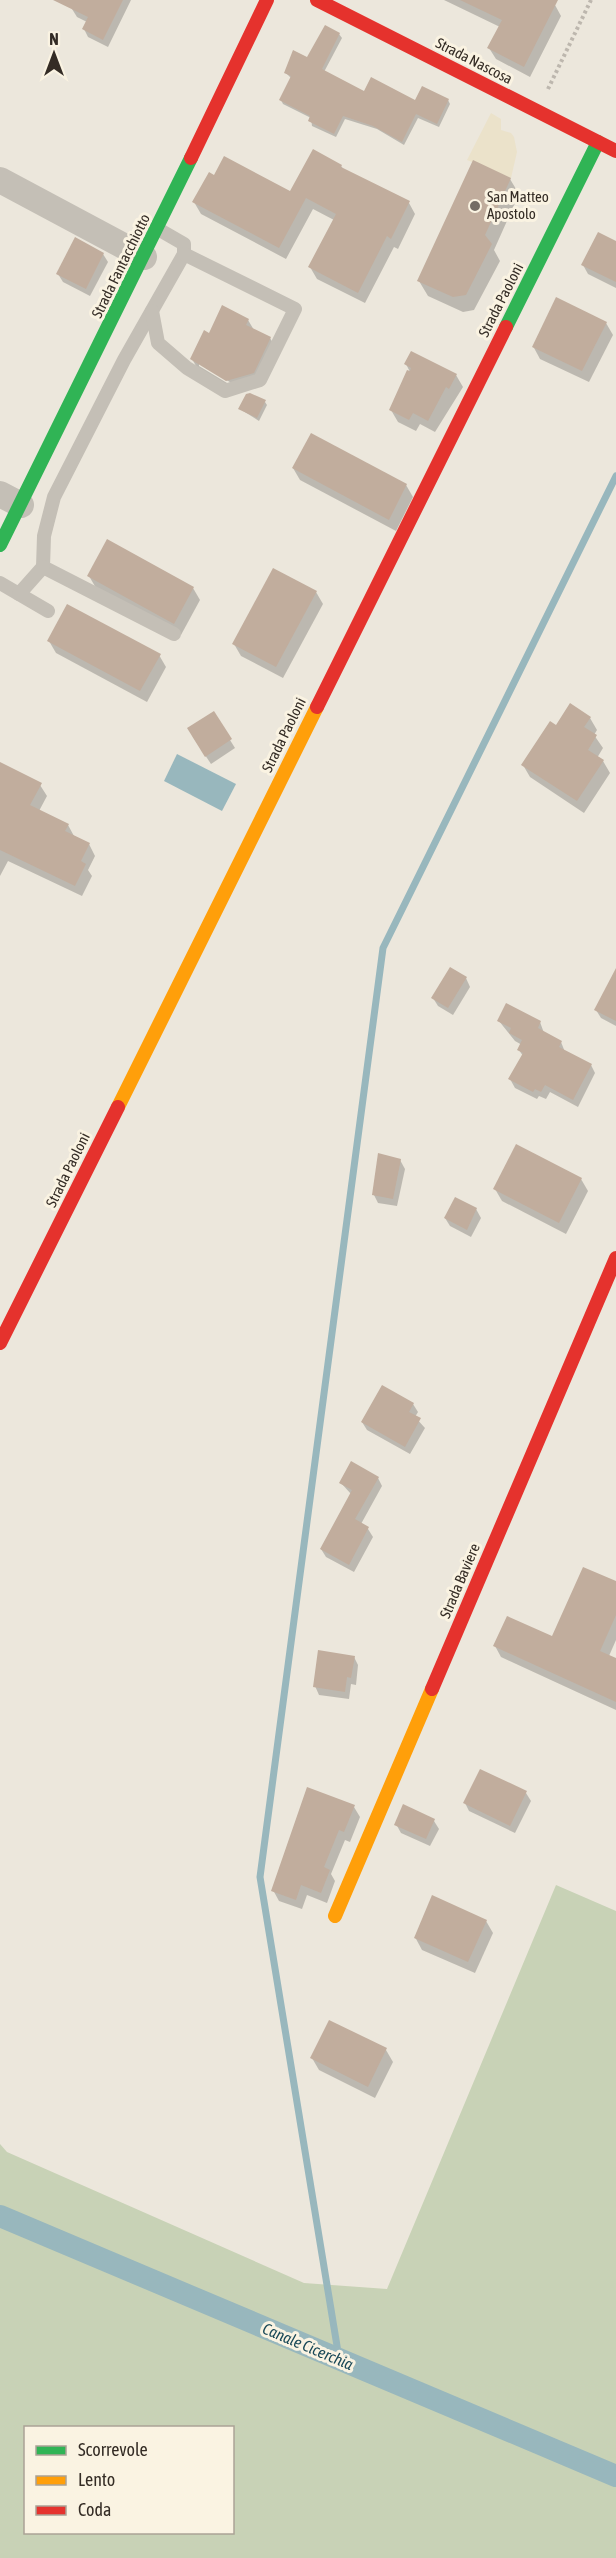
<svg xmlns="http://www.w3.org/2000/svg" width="616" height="2558" font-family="'Asap Condensed',sans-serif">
	<rect width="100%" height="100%" fill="#ece7dc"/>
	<!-- green -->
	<path fill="#c8d2b6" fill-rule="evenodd" d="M 556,1885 L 616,1911 L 616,2558 L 0,2558 L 0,2144 L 7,2152 L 304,2283 L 387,2289 ZM 26,2428 L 232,2428 L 232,2532 L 26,2532 Z"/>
	<!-- plaza -->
	<polygon fill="#ebe2ca" points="491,113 501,119 501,130 511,133 514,137 517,152 511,178 467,160"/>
	<!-- water -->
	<polygon fill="#98b7bd" points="177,754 236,784 222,811 164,781"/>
	<!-- shadow -->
	<g fill="#0003" fill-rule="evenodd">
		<polygon points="77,0 131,0 108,47 88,37 84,29 87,22 77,17 72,9"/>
		<polygon points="444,0 545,0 555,5 561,16 530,77 496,59 489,48 500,27"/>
		<polygon points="339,34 342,38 324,72 365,93 416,102 448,100 450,104 439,127 418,118 404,145 377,129 345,119 336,137 312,126 311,118 283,104 281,100 291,78 285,72 308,59"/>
		<polygon points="341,166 344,170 409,203 415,214 398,249 394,247 365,303 317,279 310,267 334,220 313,209 286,259 201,214 194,202 215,177 291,194"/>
		<polygon points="510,179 519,194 494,250 500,261 474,310 463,312 428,296 419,281"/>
		<polygon points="616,243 616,288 588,274 583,265"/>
		<polygon points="103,254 108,262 90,296 63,282 58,274"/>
		<path d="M 248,320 L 254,330 L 270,338 L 277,350 L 260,384 L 234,393 L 199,371 L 192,359 ZM 199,363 L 233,384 L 232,386 L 199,366 Z"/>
		<polygon points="606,323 613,335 589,382 540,359 533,346"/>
		<polygon points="406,364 456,375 463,387 435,432 420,424 416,431 398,422 391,410 411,374"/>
		<polygon points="265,402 267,405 259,421 240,409"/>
		<polygon points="293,468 406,485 413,497 396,531 300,480"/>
		<polygon points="89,576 193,588 200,600 181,635 96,588"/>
		<polygon points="316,592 323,604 283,678 241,656 234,644"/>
		<polygon points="49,641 159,655 166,667 147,702 56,653"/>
		<polygon points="213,713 235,748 211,764 193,737"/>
		<polygon points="590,718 597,730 594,735 603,748 597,758 603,761 610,773 584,813 530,777 523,765 556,727"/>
		<polygon points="0,763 40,785 47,796 39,811 68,825 74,836 89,844 95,856 88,870 92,876 82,896 8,861 0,876"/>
		<polygon points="616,976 616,1026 601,1018 596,1010"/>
		<polygon points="466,978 470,987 453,1015 438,1006 433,998"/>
		<polygon points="499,1021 540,1022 544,1033 561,1042 565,1052 591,1065 595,1073 578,1107 550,1092 546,1099 539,1096 537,1099 515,1088 510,1079 523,1056 519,1050 522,1045 515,1041"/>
		<polygon points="517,1146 581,1179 588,1191 566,1234 502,1201 495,1189"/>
		<polygon points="400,1160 405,1169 397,1206 378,1203 374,1195"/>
		<polygon points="455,1199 476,1209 481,1218 471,1237 450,1226 445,1218"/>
		<polygon points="413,1404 418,1412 415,1417 425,1428 410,1454 367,1430 362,1422"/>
		<polygon points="378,1478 382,1486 361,1524 368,1529 373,1537 354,1572 326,1557 321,1549 351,1494 341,1483"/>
		<polygon points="616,1583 616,1640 609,1656 616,1660 616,1710 501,1657 495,1646 553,1638"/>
		<polygon points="354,1657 358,1665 356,1685 351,1684 349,1699 319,1695 315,1686"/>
		<polygon points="526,1793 531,1801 515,1833 469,1811 465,1803"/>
		<polygon points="354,1807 360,1817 350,1842 345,1840 331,1874 335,1881 327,1903 307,1895 302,1909 279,1901 273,1890"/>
		<polygon points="434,1821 439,1829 430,1846 401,1833 396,1824"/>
		<polygon points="486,1921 493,1933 475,1973 422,1950 415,1937"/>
		<polygon points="386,2050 393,2062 375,2098 319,2070 312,2058"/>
	</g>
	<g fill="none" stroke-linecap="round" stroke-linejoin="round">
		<!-- stream -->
		<polyline stroke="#98b7bd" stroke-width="7" points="339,2358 260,1877 383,948 616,476"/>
		<!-- canal -->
		<polyline stroke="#98b7bd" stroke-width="22" points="0,2216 616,2476"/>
	</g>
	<!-- building -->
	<g fill="#c1ad9d">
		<polygon points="53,0 123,0 103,40 82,29 88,17"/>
		<polygon points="460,0 558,0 524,67 487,48 502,20"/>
		<polygon points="325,25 340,33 322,69 364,91 371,77 415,100 422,86 449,99 437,124 416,114 402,142 373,126 343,116 334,134 308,121 310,116 279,100 291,76 284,73 293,50 307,57"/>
		<polygon points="313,149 342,165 341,167 410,201 391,239 387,236 358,293 308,267 336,214 306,198 279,248 192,202 209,172 214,175 224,156 290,191"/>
		<polygon points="473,160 511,178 485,235 492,244 466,295 453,297 417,281"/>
		<polygon points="598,232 616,241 616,282 581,265"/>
		<polygon points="75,237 104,253 86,289 56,274"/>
		<polygon points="556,297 607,322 582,371 532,347"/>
		<polygon points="222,305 249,319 246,325 271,337 254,373 226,381 190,359 204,330 209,333"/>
		<polygon points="411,351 457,374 449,389 446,387 428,421 413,413 409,420 389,410 407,370 410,371 411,368 404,364"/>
		<polygon points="250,393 266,400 257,418 238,409 246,394"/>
		<polygon points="311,433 407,484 389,520 292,468"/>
		<polygon points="107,539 194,587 174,624 87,576"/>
		<polygon points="273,568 317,591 276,667 232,644"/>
		<polygon points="67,604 161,654 140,691 47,641"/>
		<polygon points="570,703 591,717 584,727 597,735 588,750 604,760 577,801 521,765 550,721 556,725"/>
		<polygon points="214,711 232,739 205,757 187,728"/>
		<polygon points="0,762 42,783 30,805 69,824 65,831 90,843 81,861 86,864 75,886 0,850"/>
		<polygon points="450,967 467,977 448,1008 431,998"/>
		<polygon points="616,968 616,1021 594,1010"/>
		<polygon points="506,1003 541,1021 538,1028 562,1041 559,1047 592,1064 573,1100 545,1085 541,1092 535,1089 533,1092 508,1079 523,1053 517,1050 522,1040 509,1033 511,1028 497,1021"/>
		<polygon points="516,1144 582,1178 559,1223 493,1189"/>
		<polygon points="378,1153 401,1159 393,1199 372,1195"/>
		<polygon points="455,1197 477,1208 467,1230 444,1218"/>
		<polygon points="382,1385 414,1403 409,1412 421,1418 405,1447 361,1422"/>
		<polygon points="351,1461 379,1477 355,1519 369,1527 349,1565 320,1549 352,1490 339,1483"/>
		<polygon points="583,1567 616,1581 616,1615 600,1651 616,1658 616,1702 493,1646 507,1616 552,1636"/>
		<polygon points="318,1650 355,1656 351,1678 347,1677 345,1692 313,1687"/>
		<polygon points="480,1769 527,1791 510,1826 463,1803"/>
		<polygon points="307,1787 355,1805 344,1832 339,1830 324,1867 330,1870 321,1893 301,1885 296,1900 271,1891"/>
		<polygon points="403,1804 435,1819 426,1839 394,1825"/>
		<polygon points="432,1895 487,1920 468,1962 414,1938"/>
		<polygon points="329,2020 387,2048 368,2087 310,2058"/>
	</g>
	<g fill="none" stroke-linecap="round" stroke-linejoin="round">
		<!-- path -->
		<polyline stroke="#bdb7ae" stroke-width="4" stroke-dasharray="3 3" stroke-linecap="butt" points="548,89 591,0"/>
		<!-- lane -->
		<g stroke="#c4bfb6" stroke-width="14">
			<polyline points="158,229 184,244 184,254 124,360 54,497 44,536 43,567 174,634"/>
			<polyline points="152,311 158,343 187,368 225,391 260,380 295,309 184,254"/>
			<polyline points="0,583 48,611"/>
			<polyline points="19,594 43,567"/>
		</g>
		<!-- street -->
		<g stroke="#c4bfb6" stroke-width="26">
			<polyline points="0,180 144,257"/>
			<polyline points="0,494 21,505"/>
		</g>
		<!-- fast -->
		<g stroke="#30b455" stroke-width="14">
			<polyline points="506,327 598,142"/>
			<polyline points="0,545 191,158"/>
		</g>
		<!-- slow -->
		<g stroke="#ff9f0a" stroke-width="14">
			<polyline points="118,1107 317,707"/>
			<polyline points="335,1916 432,1689"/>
		</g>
		<!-- jam -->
		<g stroke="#e5322d" stroke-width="14">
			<polyline points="317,0 616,151"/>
			<polyline points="191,158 267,0"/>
			<polyline points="317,707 506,327"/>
			<polyline points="0,1343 118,1107"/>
			<polyline points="432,1689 616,1258"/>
		</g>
	</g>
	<!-- markers -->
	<circle fill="#746d65" stroke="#faf3e2" stroke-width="2" cx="475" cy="206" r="6"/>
	<g text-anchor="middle" stroke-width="6" stroke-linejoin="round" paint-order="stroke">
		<!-- street labels -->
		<g font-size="15" fill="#342c25" stroke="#faf3e2">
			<text transform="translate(474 61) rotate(27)" y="5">Strada Nascosa</text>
			<text transform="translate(121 266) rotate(-64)" y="5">Strada Fantacchiotto</text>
			<text transform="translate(501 300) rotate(-63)" y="5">Strada Paoloni</text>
			<text transform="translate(284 735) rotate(-64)" y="5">Strada Paoloni</text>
			<text transform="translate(68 1170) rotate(-64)" y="5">Strada Paoloni</text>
			<text transform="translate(460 1581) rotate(-67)" y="5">Strada Baviere</text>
		</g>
		<!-- poi labels -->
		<g font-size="15" fill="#342c25" stroke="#faf3e2" text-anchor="start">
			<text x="487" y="202">San Matteo<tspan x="487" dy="17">Apostolo</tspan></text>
		</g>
		<!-- water labels -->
		<g font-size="16" font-style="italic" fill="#194857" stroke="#faf3e2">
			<text transform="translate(308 2346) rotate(23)" y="6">Canale Cicerchia</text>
		</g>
	</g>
	<!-- legend -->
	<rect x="24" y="2426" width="210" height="108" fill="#faf3e2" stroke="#aba396" stroke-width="1.5"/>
	<rect x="36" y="2446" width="30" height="9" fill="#30b455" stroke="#aba396" stroke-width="1.5"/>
	<text x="78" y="2456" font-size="18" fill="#342c25">Scorrevole</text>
	<rect x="36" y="2476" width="30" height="9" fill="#ff9f0a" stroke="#aba396" stroke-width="1.5"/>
	<text x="78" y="2486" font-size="18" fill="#342c25">Lento</text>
	<rect x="36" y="2506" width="30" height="9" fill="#e5322d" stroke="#aba396" stroke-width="1.5"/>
	<text x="78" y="2516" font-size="18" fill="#342c25">Coda</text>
	<!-- north arrow -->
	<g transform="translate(54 54)" stroke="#faf3e2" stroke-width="4.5" paint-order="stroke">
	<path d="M0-4.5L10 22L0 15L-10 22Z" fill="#342c25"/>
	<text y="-9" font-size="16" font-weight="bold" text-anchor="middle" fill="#342c25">N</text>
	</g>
</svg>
